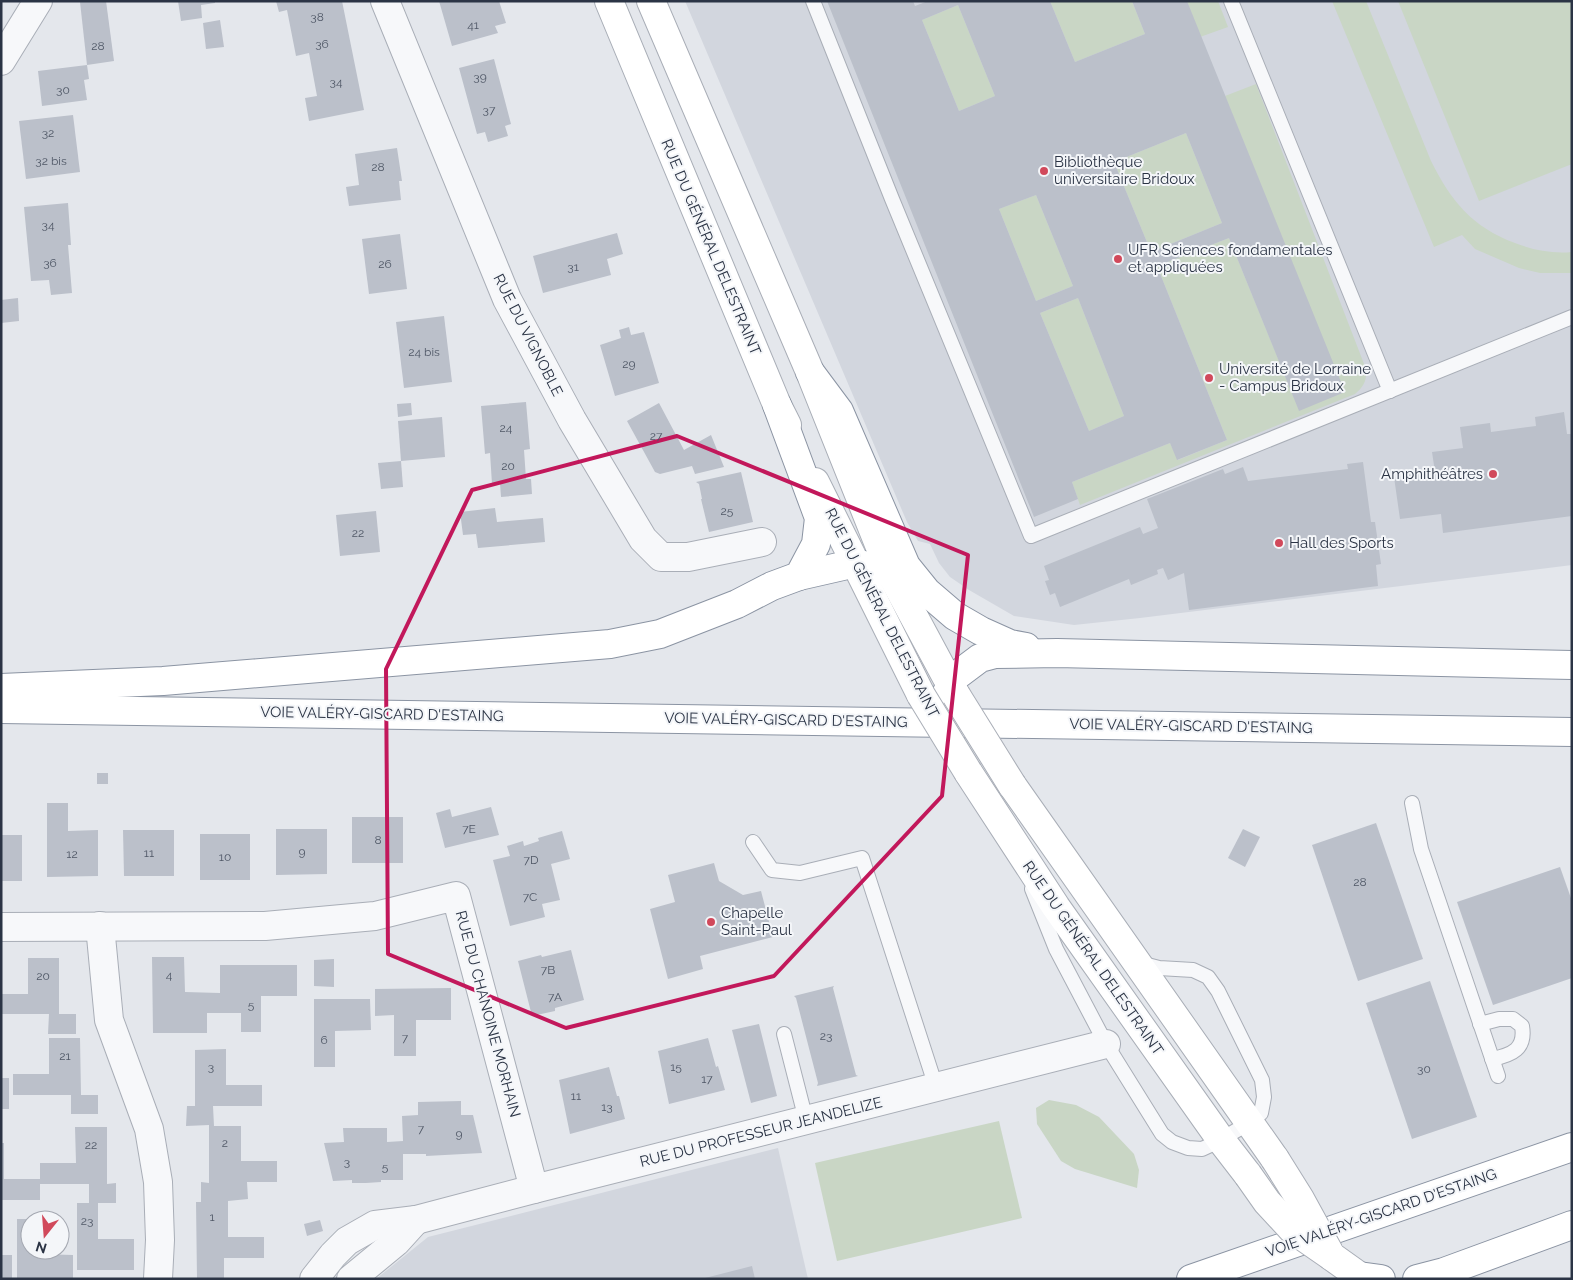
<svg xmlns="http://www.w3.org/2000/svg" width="1573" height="1280" font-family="Raleway,sans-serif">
	<rect width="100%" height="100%" fill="#e4e7ec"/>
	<!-- built -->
	<g fill="#d2d6de">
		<polygon points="685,1 1572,1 1572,565 1140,618 1074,625 1014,616 969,590 950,577 939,563 930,544 918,541 907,522"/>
		<polygon points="778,1148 808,1279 376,1279 428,1237"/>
	</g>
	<!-- green -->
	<g fill="#c9d6c5">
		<polygon points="1050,1 1132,1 1145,34 1075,62"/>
		<polygon points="1187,1 1218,1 1228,27 1200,37"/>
		<path d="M 1332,1 L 1366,1 L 1431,161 C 1451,201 1472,227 1515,243 C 1533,250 1552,254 1572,252 L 1572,273 L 1540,273 L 1519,268 L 1475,249 L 1462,235 L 1434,247 Z"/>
		<polygon points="1398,1 1572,1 1572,164 1479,201"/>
		<polygon points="958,5 995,96 959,111 922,20"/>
		<path d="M 1256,84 L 1366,369 C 1367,380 1364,387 1355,394 L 1080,505 L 1072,482 L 1170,443 L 1178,460 L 1227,440 L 1157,266 L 1229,238 L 1299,410 L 1344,392 L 1225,96 Z"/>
		<polygon points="1186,133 1222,223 1151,252 1114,162"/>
		<polygon points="1036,195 1073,286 1036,301 999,209"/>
		<polygon points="1078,298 1124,416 1089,431 1040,313"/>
		<polygon points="1049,1100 1076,1105 1099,1117 1134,1154 1139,1170 1137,1188 1075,1169 1061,1161 1037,1124 1036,1108"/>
		<polygon points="999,1121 1022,1218 837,1261 815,1163"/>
	</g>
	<!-- building -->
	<g fill="#bbc0ca" fill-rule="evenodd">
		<polygon points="106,1 114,61 87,65 80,2"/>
		<polygon points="178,1 215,1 215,3 201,5 202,18 181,21"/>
		<polygon points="276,1 342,1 364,110 309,121 305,98 317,96 309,53 296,56 287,10 279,12"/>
		<polygon points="439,1 499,1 506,23 495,26 498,33 452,46"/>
		<path d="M 827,1 L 913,1 L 915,6 L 928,1 L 1050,1 L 1075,62 L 1145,34 L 1132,1 L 1187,1 L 1345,392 L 1299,411 L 1229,238 L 1157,266 L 1227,440 L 1177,460 L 1170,443 L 1072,482 L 1078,499 L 1034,517 ZM 958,5 L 995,96 L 959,111 L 922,20 ZM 1186,133 L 1222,223 L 1151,252 L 1114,162 ZM 1036,195 L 1073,286 L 1036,301 L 999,209 ZM 1078,298 L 1124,416 L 1089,431 L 1040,313 Z"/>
		<polygon points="220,20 224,47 206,49 203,23"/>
		<polygon points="494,59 511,124 505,126 508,136 488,142 485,132 477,134 459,68"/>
		<polygon points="87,65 89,79 84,80 87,100 42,106 38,71"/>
		<polygon points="73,115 80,172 26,179 19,121"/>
		<polygon points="397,148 402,181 399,181 401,200 349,206 346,187 359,185 355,154"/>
		<polygon points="68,203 71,245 68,245 72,293 51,295 49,280 31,281 24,207"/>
		<polygon points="617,233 623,254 607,259 611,275 543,293 533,256"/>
		<polygon points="400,234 407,289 369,294 362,239"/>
		<polygon points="18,298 19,321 1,323 1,300"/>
		<polygon points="444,316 452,382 404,388 396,322"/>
		<polygon points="629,327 631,335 644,332 659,383 615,396 600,345 621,338 619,330"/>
		<polygon points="526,402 530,449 524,450 526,479 531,479 532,494 501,497 500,483 492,484 490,453 485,454 481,406"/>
		<polygon points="411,403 412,415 398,417 397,404"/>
		<polygon points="659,403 684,450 711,435 724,467 695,474 692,466 660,474 655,472 627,421"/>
		<polygon points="1564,412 1567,434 1572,434 1572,516 1443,533 1441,514 1400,519 1394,477 1435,472 1432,452 1463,448 1460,427 1490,423 1491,432 1536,426 1535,417"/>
		<polygon points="442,417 445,457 401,461 398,421"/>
		<polygon points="401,461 403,487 381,489 378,463"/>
		<polygon points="1363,462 1371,522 1375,522 1381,564 1376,565 1378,586 1189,610 1184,573 1168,580 1163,568 1157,570 1158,574 1131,585 1129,579 1060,607 1055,593 1050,595 1045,581 1049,580 1044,566 1140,527 1143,534 1158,528 1147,499 1223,469 1225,474 1243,467 1248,481 1348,469 1347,464"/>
		<polygon points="741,472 753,522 709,532 701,499 702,499 699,484 696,482"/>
		<polygon points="495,508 497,522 543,518 545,542 478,548 476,534 463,535 460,512"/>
		<polygon points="376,511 380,552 340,556 336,515"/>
		<rect x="97" y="773" width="11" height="11"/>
		<polygon points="47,803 68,803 68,831 98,830 98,876 47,877"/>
		<polygon points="491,807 499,835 445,848 436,813 450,809 452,817"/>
		<rect x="352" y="817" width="51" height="46"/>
		<polygon points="1376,823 1423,959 1358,981 1312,845"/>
		<polygon points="276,829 327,829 327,874 276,875"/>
		<polygon points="1243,829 1260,837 1245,867 1228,858"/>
		<polygon points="123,830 174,830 174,876 124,876"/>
		<polygon points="562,831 570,859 551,864 560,900 542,904 545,917 510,926 493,860 510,856 507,846 523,841 524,846 539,841 538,838"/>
		<rect x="200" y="834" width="50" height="46"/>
		<rect x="1" y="835" width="21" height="46"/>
		<polygon points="714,863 719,881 743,895 761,891 773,937 700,956 703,969 668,979 650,909 675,902 668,875"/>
		<polygon points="1560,867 1572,901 1572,978 1493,1005 1457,902"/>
		<polygon points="571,950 584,1000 555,1008 555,1011 532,1016 518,961 541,955 542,957"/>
		<polygon points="152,957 184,957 185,992 220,993 220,965 297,965 297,996 261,996 261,1032 241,1032 241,1013 207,1013 207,1033 153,1033"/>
		<polygon points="28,958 59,958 59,1014 76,1014 76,1034 48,1034 49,1014 1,1014 1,994 28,994"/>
		<polygon points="334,959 334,987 314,986 314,960"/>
		<polygon points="1430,981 1477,1117 1412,1139 1366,1003"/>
		<polygon points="834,986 833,988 856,1075 858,1076 817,1086 818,1083 796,998 794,996"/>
		<polygon points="451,988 451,1020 416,1020 416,1056 394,1056 394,1015 375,1016 375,989"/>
		<polygon points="314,999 370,999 371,1030 335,1031 335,1067 314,1067"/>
		<polygon points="759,1024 777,1096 751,1103 732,1030"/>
		<polygon points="49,1038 80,1038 81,1095 98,1095 98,1114 71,1114 71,1095 13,1095 13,1074 49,1074"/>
		<polygon points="708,1038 716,1067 718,1066 725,1090 669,1104 658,1051"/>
		<polygon points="226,1049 226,1085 262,1085 262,1106 213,1106 214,1126 241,1126 241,1161 277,1161 277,1182 247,1182 248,1199 228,1201 228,1237 264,1237 264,1258 224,1258 224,1278 197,1278 196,1202 201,1202 201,1182 209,1183 209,1125 186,1126 187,1106 195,1106 195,1050"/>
		<polygon points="609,1067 617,1096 619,1096 625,1119 570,1134 559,1080"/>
		<rect x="1" y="1078" width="8" height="31"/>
		<polygon points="461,1101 461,1115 473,1115 482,1153 426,1156 426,1154 403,1154 403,1180 381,1180 381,1182 366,1183 352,1183 352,1180 333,1181 324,1143 344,1142 343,1128 387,1128 387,1142 403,1141 402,1116 418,1115 418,1102"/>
		<polygon points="75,1127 107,1127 107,1184 116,1183 116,1203 98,1203 98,1239 134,1239 134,1270 77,1270 77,1203 89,1203 89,1184 40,1184 40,1200 1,1200 1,1143 4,1143 4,1179 40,1179 40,1163 76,1163"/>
		<polygon points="17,1219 30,1219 30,1250 38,1250 38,1254 73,1255 73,1279 17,1279"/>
		<polygon points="320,1220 323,1231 307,1236 304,1224"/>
		<rect x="1" y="1255" width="11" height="24"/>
		<polygon points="752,1266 755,1279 705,1279 705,1278"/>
	</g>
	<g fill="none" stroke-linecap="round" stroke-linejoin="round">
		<!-- lane casing -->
		<g stroke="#a9aeb7" stroke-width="16">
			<g id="lane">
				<polyline points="813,1 892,199 1031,536 1572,317"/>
				<polyline points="1231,1 1390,391"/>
				<polyline points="1412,803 1421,849 1498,1076"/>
				<polyline points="753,842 772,870 800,873 862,858 936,1087"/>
				<polyline points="1032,889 1056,949 1106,1044 1162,1134 1172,1142 1188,1148 1202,1149 1215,1143 1249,1123 1261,1113 1264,1097 1262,1080 1218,991 1208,977 1193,970 1159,968 1140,963"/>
				<path d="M 1480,1024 L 1499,1019 L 1513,1019 L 1522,1026 C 1526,1049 1512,1055 1492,1059"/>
				<polyline points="784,1034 806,1120"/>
			</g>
		</g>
		<!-- street casing -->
		<g stroke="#a9aeb7" stroke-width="30">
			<g id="street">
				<polyline points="385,1 507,299 572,420 643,539 661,557 688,557 762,542"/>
				<polyline points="1,61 38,1"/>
				<polyline points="100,926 109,1020 149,1129 158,1182 160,1240 158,1279"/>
				<polyline points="1,927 265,926 375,916 456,896 534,1189"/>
				<polyline points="314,1279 333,1255 347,1241 375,1225 416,1220 534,1189 1106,1044"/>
				<polyline points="351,1279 396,1242 416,1220"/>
			</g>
		</g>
		<!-- secondary casing -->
		<g stroke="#a9aeb7" stroke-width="30">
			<g id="secondary">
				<polyline points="609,1 777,405 787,425"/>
				<polyline points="651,1 810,372 890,572 956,695"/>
				<polyline points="815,482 921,695"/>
				<polyline points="968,772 1056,907 1221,1140 1248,1175"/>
				<polyline points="1012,785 1275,1159"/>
				<polyline points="1331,1256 1359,1276"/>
			</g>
		</g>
		<!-- highway casing -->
		<g stroke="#8b94a3" stroke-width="30">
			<g id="highway">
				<polyline points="810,372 839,411 906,566 927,592 955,616 981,631 1010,644 1026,647"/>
				<polyline points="799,576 856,563 890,572"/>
				<polyline points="1,688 163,681 610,644 660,634 737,604 772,586 799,576 816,544 819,518 777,405"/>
				<polyline points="1,709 1572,732"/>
				<polyline points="935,717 951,684 956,676 980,658 995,654 1057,653 1572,665"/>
				<polyline points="1191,1279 1572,1147"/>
				<polyline points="1359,1279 1359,1276 1381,1279"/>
				<polyline points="1417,1279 1444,1272 1572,1225"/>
			</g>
		</g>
		<!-- lane -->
		<use href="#lane" stroke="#f7f8fa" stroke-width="14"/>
		<!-- street -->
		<use href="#street" stroke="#f7f8fa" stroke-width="28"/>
		<!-- secondary -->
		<use href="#secondary" stroke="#fff" stroke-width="28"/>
		<!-- highway -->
		<use href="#highway" stroke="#fff" stroke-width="28"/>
		<!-- secondary-bridge casing -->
		<g stroke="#a9aeb7" stroke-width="30" stroke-linecap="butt">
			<g id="secondary-bridge">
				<polyline points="921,695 968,772"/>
				<polyline points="956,695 1012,785"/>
				<polyline points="1275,1159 1300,1199 1329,1252"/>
				<polyline points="1248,1175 1267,1202 1292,1229 1331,1256"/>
			</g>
		</g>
		<!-- secondary-bridge -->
		<use href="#secondary-bridge" stroke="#fff" stroke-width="28"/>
	</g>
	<!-- marked area -->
	<path fill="none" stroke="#c2185b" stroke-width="4" stroke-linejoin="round" d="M 677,436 L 968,555 L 942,796 L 774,976 L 566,1028 L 388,954 L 386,669 L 472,490 Z"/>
	<!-- markers -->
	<g fill="#d1495b" stroke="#f4f6f9" stroke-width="2">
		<circle cx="1044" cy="171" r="5"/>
		<circle cx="1118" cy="259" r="5"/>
		<circle cx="1209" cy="378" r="5"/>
		<circle cx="1493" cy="474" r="5"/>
		<circle cx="1279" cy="543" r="5"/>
		<circle cx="711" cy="922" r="5"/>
	</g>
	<g text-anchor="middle" stroke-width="4" stroke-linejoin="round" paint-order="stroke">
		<!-- number labels -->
		<g font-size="12" fill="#4f5766">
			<text x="317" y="21">38</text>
			<text x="473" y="29">41</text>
			<text x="322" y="48">36</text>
			<text x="98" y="50">28</text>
			<text x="480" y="81">39</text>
			<text x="336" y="86">34</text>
			<text x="63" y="94">30</text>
			<text x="489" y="114">37</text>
			<text x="48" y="137">32</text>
			<text x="51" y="165">32 bis</text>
			<text x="378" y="171">28</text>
			<text x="48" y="229">34</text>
			<text x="50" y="267">36</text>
			<text x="385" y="268">26</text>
			<text x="573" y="271">31</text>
			<text x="424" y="356">24 bis</text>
			<text x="629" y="368">29</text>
			<text x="506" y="432">24</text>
			<text x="656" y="440">27</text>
			<text x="508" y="470">20</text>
			<text x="727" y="515">25</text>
			<text x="358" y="537">22</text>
			<text x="469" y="833">7E</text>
			<text x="378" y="844">8</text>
			<text x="302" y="856">9</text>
			<text x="149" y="857">11</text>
			<text x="72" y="858">12</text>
			<text x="225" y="861">10</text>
			<text x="531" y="864">7D</text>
			<text x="1360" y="886">28</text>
			<text x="530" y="901">7C</text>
			<text x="548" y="974">7B</text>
			<text x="169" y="979">4</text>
			<text x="43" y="980">20</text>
			<text x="555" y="1001">7A</text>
			<text x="251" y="1009">5</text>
			<text x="826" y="1040">23</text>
			<text x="405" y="1042">7</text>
			<text x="324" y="1044">6</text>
			<text x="65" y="1060">21</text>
			<text x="211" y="1071">3</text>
			<text x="676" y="1071">15</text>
			<text x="1424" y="1073">30</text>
			<text x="707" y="1083">17</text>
			<text x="576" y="1100">11</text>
			<text x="607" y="1111">13</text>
			<text x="421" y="1133">7</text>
			<text x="459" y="1138">9</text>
			<text x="225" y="1147">2</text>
			<text x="91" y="1149">22</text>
			<text x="347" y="1166">3</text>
			<text x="385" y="1171">5</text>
			<text x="212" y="1221">1</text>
			<text x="87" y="1225">23</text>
		</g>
		<!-- poi labels -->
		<g font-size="15" fill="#2b3445" stroke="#f4f6f9" text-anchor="start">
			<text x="1054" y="167">Bibliothèque<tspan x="1054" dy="17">universitaire Bridoux</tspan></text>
			<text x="1128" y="255">UFR Sciences fondamentales<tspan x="1128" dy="17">et appliquées</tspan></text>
			<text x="1219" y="374">Université de Lorraine<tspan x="1219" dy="17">- Campus Bridoux</tspan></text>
			<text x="1483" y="479" text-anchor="end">Amphithéâtres</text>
			<text x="1289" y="548">Hall des Sports</text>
			<text x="721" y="918">Chapelle<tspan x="721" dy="17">Saint-Paul</tspan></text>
		</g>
		<!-- street labels -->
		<g font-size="15" fill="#2b3445" stroke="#f4f6f9">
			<text transform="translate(711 247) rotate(67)" y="5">RUE DU GÉNÉRAL DELESTRAINT</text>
			<text transform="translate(528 335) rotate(63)" y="5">RUE DU VIGNOBLE</text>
			<text transform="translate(882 613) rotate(63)" y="5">RUE DU GÉNÉRAL DELESTRAINT</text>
			<text transform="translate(382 714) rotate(1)" y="5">VOIE VALÉRY-GISCARD D'ESTAING</text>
			<text transform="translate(786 720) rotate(1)" y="5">VOIE VALÉRY-GISCARD D'ESTAING</text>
			<text transform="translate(1191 726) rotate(1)" y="5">VOIE VALÉRY-GISCARD D'ESTAING</text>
			<text transform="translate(1093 958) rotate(55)" y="5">RUE DU GÉNÉRAL DELESTRAINT</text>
			<text transform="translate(488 1014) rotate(75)" y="5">RUE DU CHANOINE MORHAIN</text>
			<text transform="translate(761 1132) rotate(-14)" y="5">RUE DU PROFESSEUR JEANDELIZE</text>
			<text transform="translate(1381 1213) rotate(-19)" y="5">VOIE VALÉRY-GISCARD D'ESTAING</text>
		</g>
	</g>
	<!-- border -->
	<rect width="1573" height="1280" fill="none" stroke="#2b3445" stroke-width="5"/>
	<!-- north arrow -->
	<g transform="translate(45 1235) rotate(197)"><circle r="24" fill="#f4f6f9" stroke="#a4a8b1"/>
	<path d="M0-4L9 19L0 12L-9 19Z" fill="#d1495b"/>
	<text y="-8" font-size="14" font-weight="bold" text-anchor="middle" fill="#2b3445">N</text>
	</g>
</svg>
